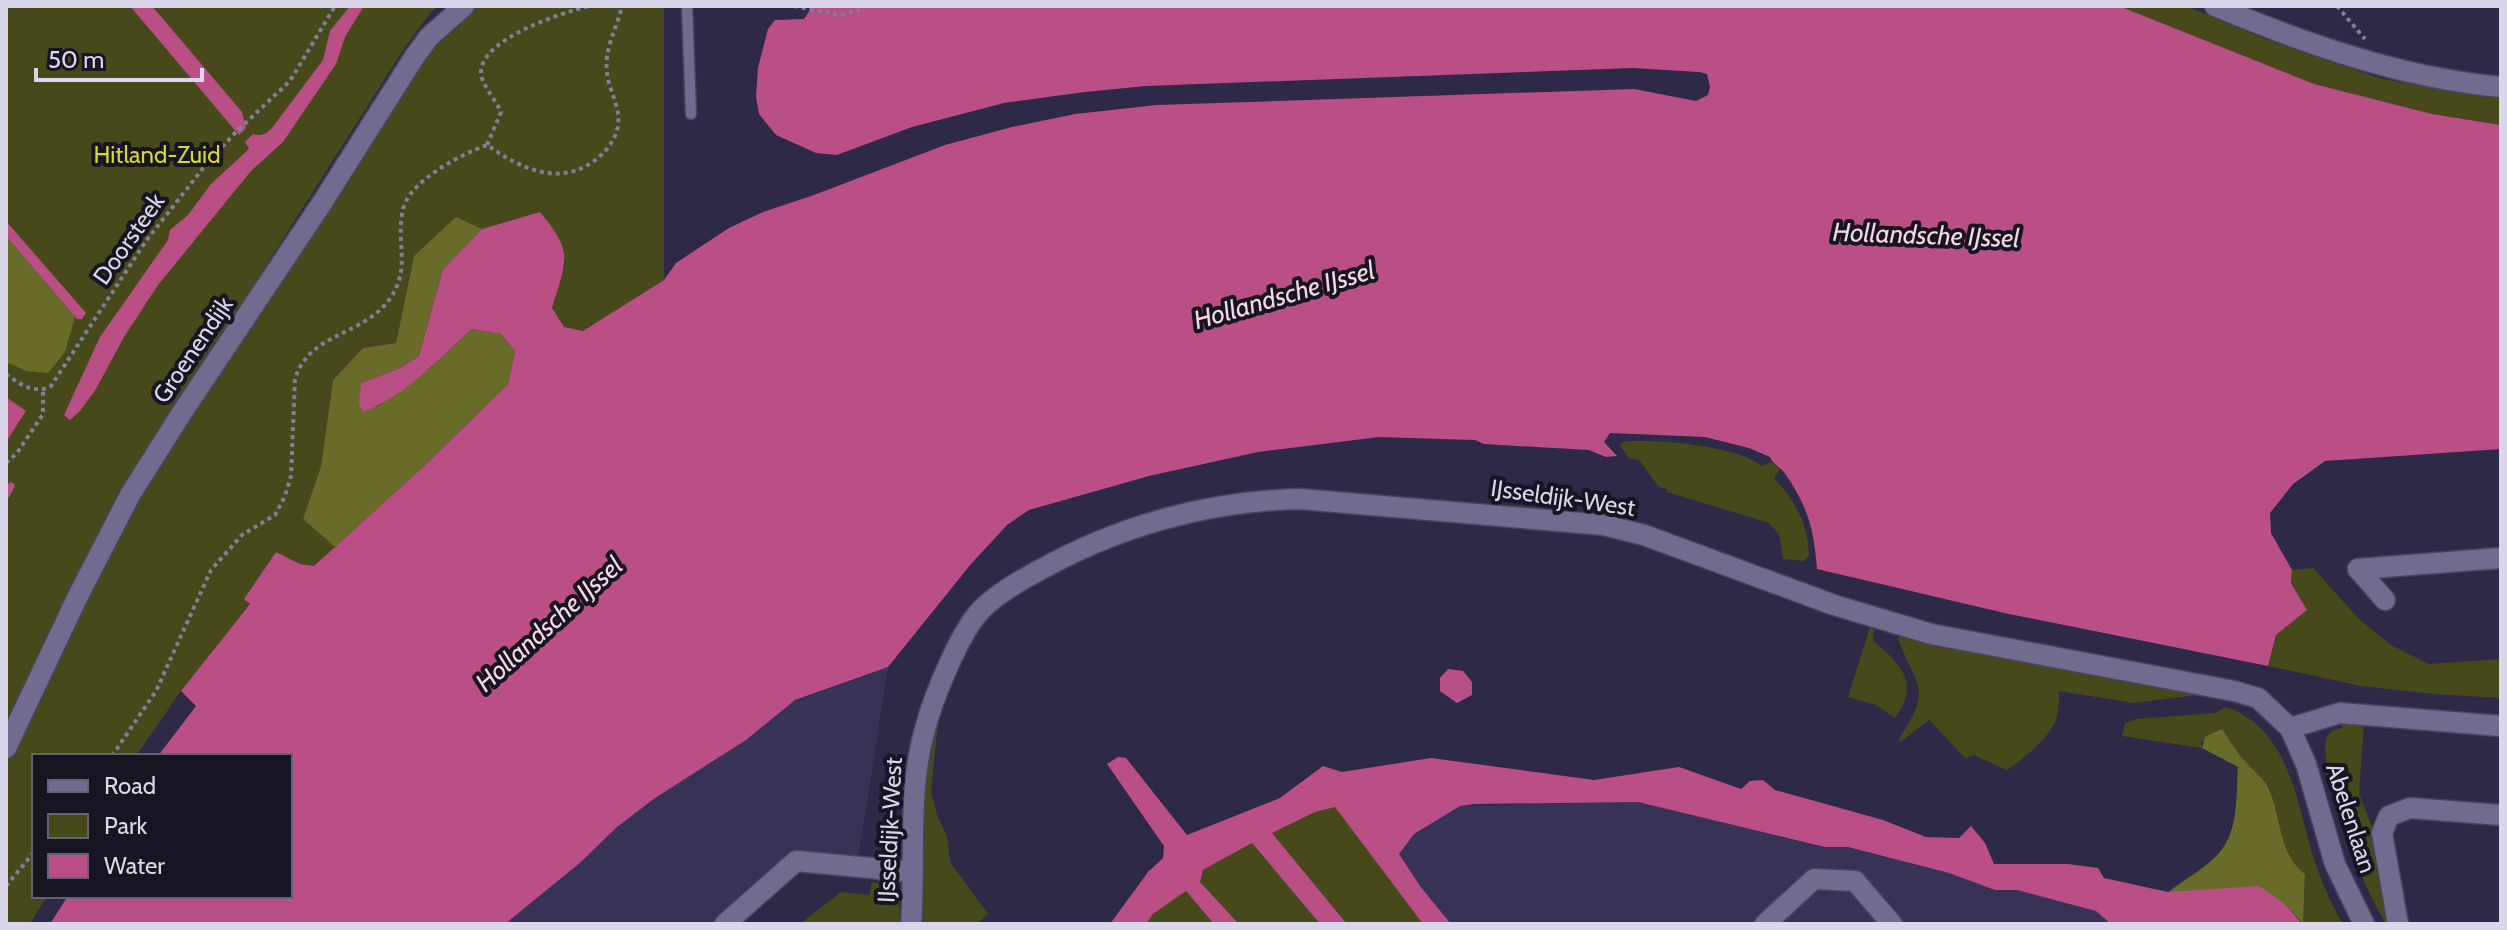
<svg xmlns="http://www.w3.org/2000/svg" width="2507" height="930" font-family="Cabin,sans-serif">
	<rect width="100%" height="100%" fill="#2f2948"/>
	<!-- built -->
	<g fill="#393257">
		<polygon points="888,667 856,873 799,865 739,924 478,924 709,733"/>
		<polygon points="1638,802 1825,847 1848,847 1949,873 1995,890 2017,890 2096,911 2111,924 1451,924 1420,886 1399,854 1413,834 1460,806"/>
	</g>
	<!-- green -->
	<g fill="#47491a">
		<polygon points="6,6 439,6 431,12 405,47 126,486 100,531 6,722"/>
		<polygon points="478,6 664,6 664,280 584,331 564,327 551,308 566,262 540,213 482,229 456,218 414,256 396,343 363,348 333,380 321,466 303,519 335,547 314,567 300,564 276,552 245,599 251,603 181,691 136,756 34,756 34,896 47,896 30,924 6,924 6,763 115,540 152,476 422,60 443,34"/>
		<polygon points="2119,6 2186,6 2265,39 2382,79 2501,99 2501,125 2432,114 2314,84"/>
		<path d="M 1633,441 C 1665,440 1737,446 1762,466 L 1771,462 L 1780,469 L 1774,478 C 1794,498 1809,526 1809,556 L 1804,561 L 1783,559 L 1779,534 L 1769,523 L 1667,492 L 1667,489 L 1659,487 L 1639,460 L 1629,458 L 1620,446 L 1622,442 Z"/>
		<polygon points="2313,568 2360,620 2391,645 2429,664 2501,659 2501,698 2434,694 2361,686 2268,666 2276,635 2307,610 2291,582 2292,570"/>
		<path d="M 1870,627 L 1874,628 L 1873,641 C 1901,664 1921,683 1895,718 L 1876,705 L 1848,697 Z"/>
		<path d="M 1900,636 L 2198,695 L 2134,703 L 2059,691 C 2059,702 2059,714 2054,724 C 2045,742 2023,759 2007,770 L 1974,755 L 1966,759 L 1929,720 L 1899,743 L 1900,737 C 1934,686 1915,687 1898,638 Z"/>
		<path d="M 2226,707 C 2287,728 2296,796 2311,850 C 2319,875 2329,901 2343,924 L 2303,924 L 2305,874 C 2278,853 2282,819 2269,789 C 2264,778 2252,770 2244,760 C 2236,751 2229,740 2222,729 L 2201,743 L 2202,748 L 2122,736 L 2125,723 L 2136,719 L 2215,713 Z"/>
		<polygon points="936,722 938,722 931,792 937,815 947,836 950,862 988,914 977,924 923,924 925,789"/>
		<path d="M 2342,723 L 2364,723 L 2359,794 L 2375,834 L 2389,924 L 2386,924 C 2358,874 2347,842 2333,786 C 2329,771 2323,754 2326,738 L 2333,730 L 2342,728 Z"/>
		<polygon points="1335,806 1347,820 1423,924 1347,924 1272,833 1315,812"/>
		<polygon points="1252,843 1320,924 1239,924 1200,882 1203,870"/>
		<path d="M 872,882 C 899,888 900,899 900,924 L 800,924 L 841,892 L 869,895 Z"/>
		<polygon points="1186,891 1214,924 1146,924 1153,914"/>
	</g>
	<!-- forest -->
	<g fill="#696c29">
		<polygon points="456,217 482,229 443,269 419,356 400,368 361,383 377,407 430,368 472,329 501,334 515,351 508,384 423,467 335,547 303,519 321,466 333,380 363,348 396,343 414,256"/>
		<polygon points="6,236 75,317 65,352 48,373 26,371 9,363 6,367"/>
		<path d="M 2222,729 C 2229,739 2236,751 2244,760 C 2252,770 2264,778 2269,789 C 2282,819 2278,853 2305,874 L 2303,924 L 2286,905 L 2168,892 C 2184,880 2206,868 2219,853 C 2239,831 2236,794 2238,767 L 2202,748 L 2205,737 Z"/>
	</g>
	<!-- water -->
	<g fill="#b94f85">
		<polygon points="130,6 152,6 242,112 246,128 239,135"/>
		<path d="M 350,6 L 364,6 L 345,37 L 336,64 L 283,142 L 251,171 L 158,285 L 124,337 L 96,389 L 80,411 L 70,420 L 64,415 L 100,337 L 168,240 L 170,230 L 188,215 L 211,184 L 249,149 L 245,142 L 253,134 C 261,137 266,134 272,128 L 323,60 L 330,31 Z"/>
		<path d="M 809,6 L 2119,6 L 2314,84 L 2432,114 L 2501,125 L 2501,449 L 2325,461 L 2293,484 L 2270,513 L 2271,533 L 2292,570 L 2291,583 L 2307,610 L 2276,635 L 2268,666 L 2009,614 L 1817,569 C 1814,530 1808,507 1786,475 C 1781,467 1773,465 1770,457 L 1749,448 L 1705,437 L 1610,433 L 1604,442 L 1617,456 L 1606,457 L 1589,450 L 1484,444 L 1475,440 L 1379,437 L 1258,452 L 1149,476 L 1029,510 L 1007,525 L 971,564 L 888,667 L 795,700 L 746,740 L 655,798 L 617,827 L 581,862 L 505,924 L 50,924 L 68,896 L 290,896 L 290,756 L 158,756 L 196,706 L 181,691 L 250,604 L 244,599 L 276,552 L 300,564 L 314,566 L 423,467 L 508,384 L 515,351 L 501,334 L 472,329 C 441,357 403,398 363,412 L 359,403 L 361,383 L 400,368 L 419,356 L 443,269 L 482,229 L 540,212 C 575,254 566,260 552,308 L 564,327 L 583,331 L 664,280 L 676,263 L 729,228 L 763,212 L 814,195 L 945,145 L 1012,127 L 1075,114 L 1157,105 L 1634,89 L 1696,101 L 1708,95 L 1710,87 L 1707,74 L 1699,72 L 1633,68 L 1146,86 L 1085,92 L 1004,103 L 912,127 L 837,155 L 816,153 L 776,135 L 759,114 L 756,97 L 758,68 L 768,29 L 775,20 L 804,19 L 810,10 Z"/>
		<polygon points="6,221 86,313 82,319 77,319 6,236"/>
		<polygon points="6,397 26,411 6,442"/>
		<polygon points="1448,669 1463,671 1472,682 1472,695 1457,703 1440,691 1440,678"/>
		<polygon points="1118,757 1126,758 1187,835 1280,798 1323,766 1342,772 1431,758 1594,780 1679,767 1741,789 1750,781 1763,780 1775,790 1883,820 1926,837 1959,838 1971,826 1985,843 1994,864 2068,864 2098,868 2104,878 2168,892 2259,886 2286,905 2302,924 2111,924 2096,911 2017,890 1995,890 1949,873 1848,847 1825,847 1638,802 1474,804 1460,806 1414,834 1399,854 1420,886 1451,924 1423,924 1335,807 1315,812 1272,833 1347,924 1320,924 1252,843 1203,870 1200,882 1239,924 1214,924 1186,891 1153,914 1146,924 1110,924 1148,872 1163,858 1164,846 1107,764"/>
	</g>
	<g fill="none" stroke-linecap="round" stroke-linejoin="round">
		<!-- stream -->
		<polyline stroke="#b94f85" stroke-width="7" points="6,495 11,486"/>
		<!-- lane casing -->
		<g stroke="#4a445e" stroke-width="13">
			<polyline id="lane" points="687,6 691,114"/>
		</g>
		<!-- street casing -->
		<g stroke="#4a445e" stroke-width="23">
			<g id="street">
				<polyline points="2358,569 2501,558"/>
				<polyline points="2358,569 2385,600"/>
				<polyline points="2290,728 2340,713 2501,726"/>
				<polyline points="725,924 796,861 913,872"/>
				<polyline points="1765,924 1814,879 1855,881 1892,924"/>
				<polyline points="2398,924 2382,833 2389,816 2410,808 2501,815"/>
			</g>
		</g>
		<!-- secondary casing -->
		<g stroke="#4a445e" stroke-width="23">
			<g id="secondary">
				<path d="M 2215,6 C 2306,44 2402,78 2501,87"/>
				<polyline points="6,748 77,598 130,495 181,414 322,203 415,56 429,37 464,6"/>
				<path d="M 911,924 C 916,860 907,792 925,729 C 933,698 960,631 982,609 C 998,593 1019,581 1038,571 C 1118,526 1208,501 1300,499 L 1604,525 L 1644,535 L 1834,605 L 1931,634 L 2234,691 L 2258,698 L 2290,728 L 2306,764 L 2335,864 L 2364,924"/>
			</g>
		</g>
		<!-- path -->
		<g stroke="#837e98" stroke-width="4" stroke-dasharray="4 4" stroke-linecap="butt">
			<polyline points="794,6 840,15 860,10"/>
			<polyline points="2337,6 2365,39"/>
			<path d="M 487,145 L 501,112 C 496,100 482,86 481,73 C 480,39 561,13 589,6"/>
			<path d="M 6,374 C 19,384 36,395 51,386 L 146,241 L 204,167 L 234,134 L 290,81 L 335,6"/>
			<polyline points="6,463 17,453 43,414 43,390"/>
			<path d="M 112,756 L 156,691 L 211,570 L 242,535 L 275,515 L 285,496 L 291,476 L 295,379 C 308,336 355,336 383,307 C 416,272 393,242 404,206 C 413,179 462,154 487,145 C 521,169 562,189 599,157 C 608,149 616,138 618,126 C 621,107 608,89 607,72 C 604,49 617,28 622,6"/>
			<polyline points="6,886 34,852"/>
		</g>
		<!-- lane -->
		<use href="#lane" stroke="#716c8f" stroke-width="10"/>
		<!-- street -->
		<use href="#street" stroke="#716c8f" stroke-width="20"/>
		<!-- secondary -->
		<use href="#secondary" stroke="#716c8f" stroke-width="20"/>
	</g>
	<g text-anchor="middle" stroke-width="8" stroke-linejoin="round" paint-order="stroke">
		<!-- park labels -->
		<g font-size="24" fill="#d5d928" stroke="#171522">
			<text x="157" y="163">Hitland-Zuid</text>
		</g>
		<!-- street labels -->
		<g font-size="24" fill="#dad7eb" stroke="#171522">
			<text transform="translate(129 239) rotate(-55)" y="8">Doorsteek</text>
			<text transform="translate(193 350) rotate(-56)" y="8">Groenendijk</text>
			<text transform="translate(1563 498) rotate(8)" y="8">IJsseldijk-West</text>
			<text transform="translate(2351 818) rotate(72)" y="8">Abelenlaan</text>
			<text transform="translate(890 830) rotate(-87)" y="8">IJsseldijk-West</text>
		</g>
		<!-- water labels -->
		<g font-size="26" font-style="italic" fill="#f5d8e4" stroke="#171522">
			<text transform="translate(1926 235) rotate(2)" y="9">Hollandsche IJssel</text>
			<text transform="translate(1284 295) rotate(-16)" y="9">Hollandsche IJssel</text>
			<text transform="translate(549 624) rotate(-42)" y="9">Hollandsche IJssel</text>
		</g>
	</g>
	<!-- border -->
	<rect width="2507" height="930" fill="none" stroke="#dad7eb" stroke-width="16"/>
	<!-- legend -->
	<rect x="32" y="754" width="260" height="144" fill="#171522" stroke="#656372" stroke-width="2"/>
	<rect x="48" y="780" width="40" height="12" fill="#716c8f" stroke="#656372" stroke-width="2"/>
	<text x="104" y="794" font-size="24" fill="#dad7eb">Road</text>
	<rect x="48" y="814" width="40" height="24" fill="#47491a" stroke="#656372" stroke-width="2"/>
	<text x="104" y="834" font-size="24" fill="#dad7eb">Park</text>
	<rect x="48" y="854" width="40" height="24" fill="#b94f85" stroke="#656372" stroke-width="2"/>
	<text x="104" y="874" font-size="24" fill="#dad7eb">Water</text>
	<!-- scale -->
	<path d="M36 68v12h166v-12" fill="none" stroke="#dad7eb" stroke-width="4"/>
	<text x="48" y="68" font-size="24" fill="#dad7eb" stroke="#171522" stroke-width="6" paint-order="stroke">50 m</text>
</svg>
